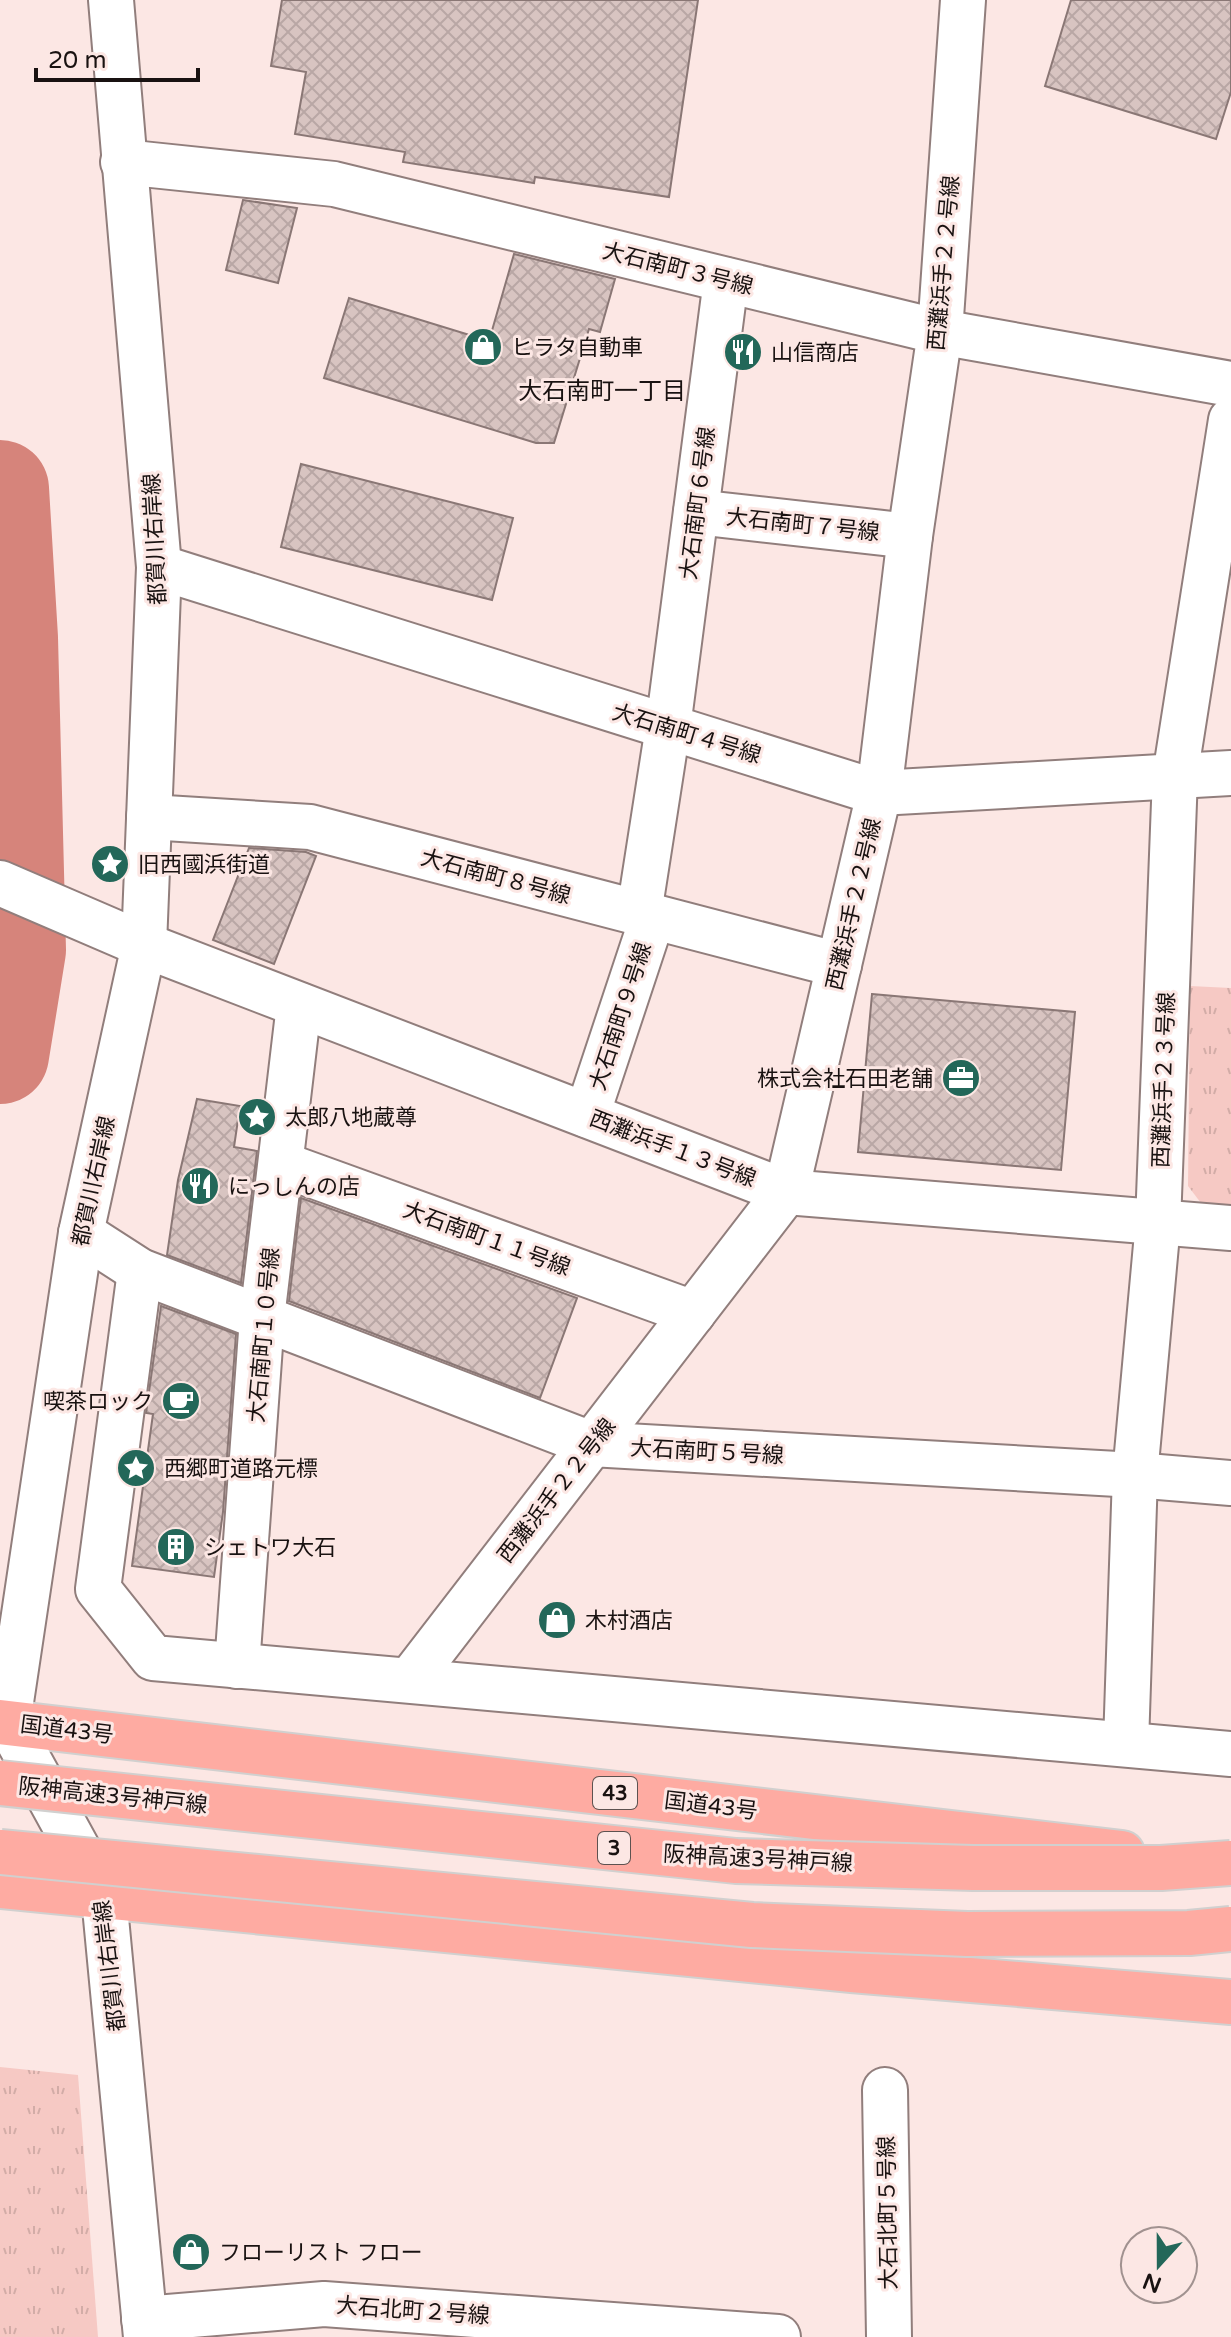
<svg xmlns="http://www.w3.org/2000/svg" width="1231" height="2337" font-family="'Varela Round','Noto Sans JP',sans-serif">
	<defs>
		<pattern id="park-tufts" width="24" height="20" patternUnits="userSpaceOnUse" patternTransform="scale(2)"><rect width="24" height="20" fill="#f6c9c4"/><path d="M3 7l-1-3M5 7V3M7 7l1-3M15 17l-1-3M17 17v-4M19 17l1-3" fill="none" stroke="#d2aca7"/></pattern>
		<pattern id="building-cross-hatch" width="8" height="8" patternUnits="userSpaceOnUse" patternTransform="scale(2)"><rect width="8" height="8" fill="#d8c4c1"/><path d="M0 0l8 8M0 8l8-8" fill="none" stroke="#b9a7a5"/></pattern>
	</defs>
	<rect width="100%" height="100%" fill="#fce7e4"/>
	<!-- park -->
	<g fill="url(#park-tufts)">
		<polygon points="1190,986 1231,988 1231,1209 1204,1207 1188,1186"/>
		<polygon points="0,2067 78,2075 98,2337 0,2337"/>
	</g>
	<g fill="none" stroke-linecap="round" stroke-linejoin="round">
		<!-- river -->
		<polyline stroke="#d6847b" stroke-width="98" points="0,489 9,638 17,950 0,1055"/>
	</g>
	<!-- building -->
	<g fill="url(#building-cross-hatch)" stroke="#8a7775" stroke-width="2">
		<polygon points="282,0 698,0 669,197 535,177 534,183 403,162 405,152 295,134 306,72 271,66"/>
		<polygon points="1071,0 1231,0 1231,92 1216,139 1045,86"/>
		<polygon points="243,200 297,208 278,283 226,270"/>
		<polygon points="514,254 615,279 600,332 589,329 554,443 536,443 324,378 349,298 489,341"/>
		<polygon points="301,464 513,518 492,600 281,547"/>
		<polygon points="249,848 306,852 316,856 274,964 213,940"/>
		<polygon points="872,994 1075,1012 1061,1170 858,1152"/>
		<polygon points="197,1099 240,1106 234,1147 257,1151 241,1283 167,1255 178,1180"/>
		<polygon points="301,1198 577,1298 540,1398 289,1301"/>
		<polygon points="161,1306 236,1334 223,1512 214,1577 132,1566 153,1414 146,1413"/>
	</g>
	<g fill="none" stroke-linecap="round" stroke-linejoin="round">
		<!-- street casing -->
		<g stroke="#917e7c" stroke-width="48">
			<g id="street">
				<polyline points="123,162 334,184 940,332 1231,384"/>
				<polyline points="696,512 910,536"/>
				<polyline points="159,567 879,793 1231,773"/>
				<polyline points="149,817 310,827 839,965"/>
				<polyline points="639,913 668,727 726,280"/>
				<polyline points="587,1115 653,916"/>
				<polyline points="281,1164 693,1313"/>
				<polyline points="81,1233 140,1271 591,1444 1135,1475 1231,1483"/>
				<polyline points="140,1271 98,1589 153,1658 1231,1754"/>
				<polyline points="237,1666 262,1318 299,1005"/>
				<polyline points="410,1680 786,1192 879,793 910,536 940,332 963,0"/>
				<polyline points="1126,1744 1135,1475 1158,1223 1175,776 1231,420"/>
				<polyline points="885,2090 889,2337"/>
				<polyline points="144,2319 324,2304 778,2337"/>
			</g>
		</g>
		<!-- secondary casing -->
		<g stroke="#917e7c" stroke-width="48">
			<g id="secondary">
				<polyline points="111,0 159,567 144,945 81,1233 8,1722 104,1897 146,2337"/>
				<polyline points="0,883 144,945 786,1192 1231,1228"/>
			</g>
		</g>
		<!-- highway casing -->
		<g stroke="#d1d0cf" stroke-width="48">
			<g id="highway">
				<polyline points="0,1722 1122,1853"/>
				<polyline points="0,1886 852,1970 1231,2002"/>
			</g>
		</g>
		<!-- street -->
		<use href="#street" stroke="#fff" stroke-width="44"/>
		<!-- secondary -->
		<use href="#secondary" stroke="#fff" stroke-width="44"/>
		<!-- highway -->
		<use href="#highway" stroke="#feaba2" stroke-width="44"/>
		<!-- highway-bridge casing -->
		<g stroke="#d1d0cf" stroke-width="48" stroke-linecap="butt">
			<g id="highway-bridge">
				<polyline points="0,1783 736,1861 973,1868 1161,1868 1231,1863"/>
				<polyline points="0,1852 752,1925 967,1934 1189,1933 1231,1929"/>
			</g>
		</g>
		<!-- highway-bridge -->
		<use href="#highway-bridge" stroke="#feaba2" stroke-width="44"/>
	</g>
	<!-- icons -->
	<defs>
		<g id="shop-disc" transform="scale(2)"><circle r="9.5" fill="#236759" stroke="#fce7e4"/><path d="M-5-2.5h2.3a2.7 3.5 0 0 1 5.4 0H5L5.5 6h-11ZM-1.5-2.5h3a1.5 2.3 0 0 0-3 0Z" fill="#fff"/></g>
		<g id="restaurant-disc" transform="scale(2)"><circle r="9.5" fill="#236759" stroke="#fce7e4"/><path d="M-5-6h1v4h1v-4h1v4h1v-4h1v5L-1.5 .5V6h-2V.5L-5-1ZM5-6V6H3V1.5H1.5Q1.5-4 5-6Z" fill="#fff"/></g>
		<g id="sight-disc" transform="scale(2)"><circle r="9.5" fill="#236759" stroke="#fce7e4"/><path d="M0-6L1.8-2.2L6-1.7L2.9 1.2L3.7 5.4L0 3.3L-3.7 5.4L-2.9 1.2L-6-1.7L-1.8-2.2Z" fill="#fff"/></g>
		<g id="office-disc" transform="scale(2)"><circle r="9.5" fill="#236759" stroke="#fce7e4"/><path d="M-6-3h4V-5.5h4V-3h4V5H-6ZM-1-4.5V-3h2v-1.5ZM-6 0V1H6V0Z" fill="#fff"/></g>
		<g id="cafe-disc" transform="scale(2)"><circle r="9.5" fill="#236759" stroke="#fce7e4"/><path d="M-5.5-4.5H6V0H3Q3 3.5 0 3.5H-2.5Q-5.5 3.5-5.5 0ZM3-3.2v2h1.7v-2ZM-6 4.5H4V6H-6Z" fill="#fff"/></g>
		<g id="building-disc" transform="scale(2)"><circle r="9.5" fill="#236759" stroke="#fce7e4"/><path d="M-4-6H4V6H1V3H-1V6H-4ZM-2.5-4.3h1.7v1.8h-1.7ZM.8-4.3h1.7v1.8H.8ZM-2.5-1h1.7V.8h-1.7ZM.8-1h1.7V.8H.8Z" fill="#fff"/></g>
	</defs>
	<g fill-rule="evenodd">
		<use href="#shop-disc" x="483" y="347"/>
		<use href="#restaurant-disc" x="743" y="352"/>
		<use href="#sight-disc" x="110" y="864"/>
		<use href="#office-disc" x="961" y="1078"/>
		<use href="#sight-disc" x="257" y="1117"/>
		<use href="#restaurant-disc" x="200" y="1186"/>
		<use href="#cafe-disc" x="181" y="1401"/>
		<use href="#sight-disc" x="136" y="1468"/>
		<use href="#building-disc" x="176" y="1547"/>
		<use href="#shop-disc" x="557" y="1620"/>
		<use href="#shop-disc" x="191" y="2252"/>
	</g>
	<g text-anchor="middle" stroke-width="6" stroke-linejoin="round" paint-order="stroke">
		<!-- shield labels -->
		<g fill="#fce7e4" stroke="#5d5250" stroke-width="2">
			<rect x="593" y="1777" width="44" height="32" rx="6"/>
			<rect x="598" y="1832" width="32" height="32" rx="6"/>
		</g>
		<g font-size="20" font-weight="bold" fill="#191211">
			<text x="615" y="1800">43</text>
			<text x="614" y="1855">3</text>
		</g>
		<!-- street labels -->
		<g font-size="22" fill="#191211" stroke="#fce7e4">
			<text transform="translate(943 263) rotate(-85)" y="8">西灘浜手２２号線</text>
			<text transform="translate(678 268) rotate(14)" y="8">大石南町３号線</text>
			<text transform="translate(697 503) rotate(-83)" y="8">大石南町６号線</text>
			<text transform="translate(803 524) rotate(6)" y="8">大石南町７号線</text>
			<text transform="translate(154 539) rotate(-93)" y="8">都賀川右岸線</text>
			<text transform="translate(687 733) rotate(17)" y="8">大石南町４号線</text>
			<text transform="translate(496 876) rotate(15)" y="8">大石南町８号線</text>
			<text transform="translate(853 904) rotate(-77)" y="8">西灘浜手２２号線</text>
			<text transform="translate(620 1016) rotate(-72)" y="8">大石南町９号線</text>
			<text transform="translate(1163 1080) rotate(-88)" y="8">西灘浜手２３号線</text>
			<text transform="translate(673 1148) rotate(21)" y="8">西灘浜手１３号線</text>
			<text transform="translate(93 1181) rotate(-78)" y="8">都賀川右岸線</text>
			<text transform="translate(487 1238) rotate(20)" y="8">大石南町１１号線</text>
			<text transform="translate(263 1335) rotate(-85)" y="8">大石南町１０号線</text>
			<text transform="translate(707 1451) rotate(3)" y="8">大石南町５号線</text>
			<text transform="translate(556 1490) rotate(-52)" y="8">西灘浜手２２号線</text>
			<text transform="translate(67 1729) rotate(7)" y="8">国道43号</text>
			<text transform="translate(113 1795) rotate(6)" y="8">阪神高速3号神戸線</text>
			<text transform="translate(711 1805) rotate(7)" y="8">国道43号</text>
			<text transform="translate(758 1858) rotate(3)" y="8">阪神高速3号神戸線</text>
			<text transform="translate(109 1966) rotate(-97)" y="8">都賀川右岸線</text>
			<text transform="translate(887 2213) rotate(-91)" y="8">大石北町５号線</text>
			<text transform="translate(413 2310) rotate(4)" y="8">大石北町２号線</text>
		</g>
		<!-- poi labels -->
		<g font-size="22" fill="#191211" stroke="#fce7e4" text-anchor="start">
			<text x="511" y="355">ヒラタ自動車</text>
			<text x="771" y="360">山信商店</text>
			<text x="138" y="872">旧西國浜街道</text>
			<text x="933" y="1086" text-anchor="end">株式会社石田老舗</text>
			<text x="285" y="1125">太郎八地蔵尊</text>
			<text x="228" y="1194">にっしんの店</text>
			<text x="153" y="1409" text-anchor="end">喫茶ロック</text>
			<text x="164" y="1476">西郷町道路元標</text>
			<text x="204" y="1555">シェトワ大石</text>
			<text x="585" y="1628">木村酒店</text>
			<text x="219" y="2260">フローリスト フロー</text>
		</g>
		<!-- neighbourhood labels -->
		<g font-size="24" fill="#191211" stroke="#fce7e4">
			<text x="602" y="399">大石南町一丁目</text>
		</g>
	</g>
	<!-- north arrow -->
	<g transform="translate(1159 2265) rotate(201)"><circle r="38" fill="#fce7e4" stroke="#a19290" stroke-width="2"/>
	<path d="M0-6L14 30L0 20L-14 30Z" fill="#236759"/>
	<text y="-12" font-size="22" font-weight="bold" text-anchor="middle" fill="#191211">N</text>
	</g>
	<!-- scale -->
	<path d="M36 68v12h162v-12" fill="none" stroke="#191211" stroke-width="4"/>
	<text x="48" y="68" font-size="24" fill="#191211" stroke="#fce7e4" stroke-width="6" paint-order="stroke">20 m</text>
</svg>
